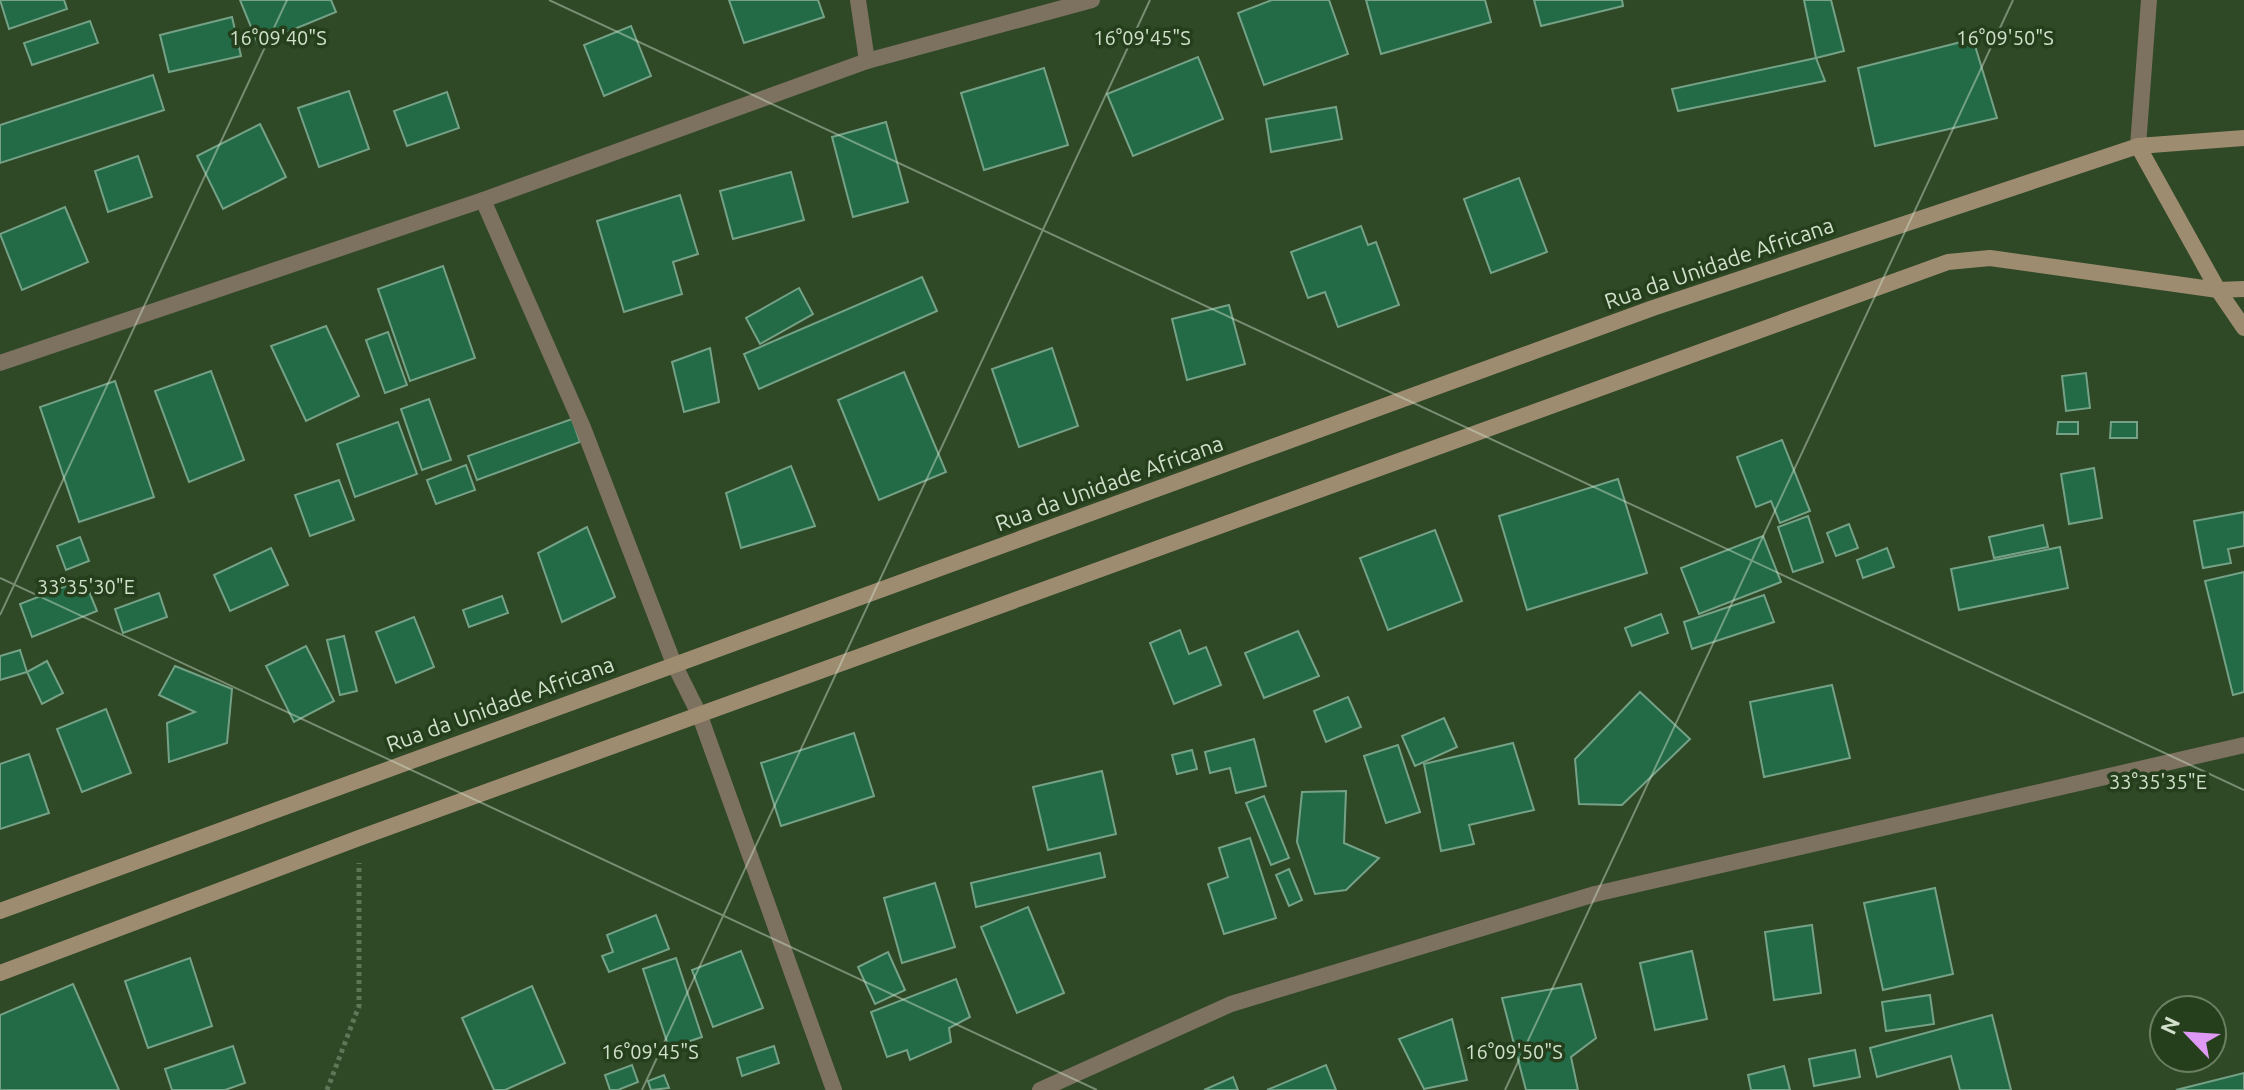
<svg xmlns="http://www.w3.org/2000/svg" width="2244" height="1090" font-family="Ubuntu,sans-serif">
	<rect width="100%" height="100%" fill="#2f4826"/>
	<!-- building -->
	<g fill="#236b47" stroke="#75a287" stroke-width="2">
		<polygon points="0,0 64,0 67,9 9,29"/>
		<polygon points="240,0 331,0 336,12 258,44"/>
		<polygon points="729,0 818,0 824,17 744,43"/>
		<polygon points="1272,0 1329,0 1348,54 1264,85 1238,13"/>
		<polygon points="1366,0 1485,0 1491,22 1381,54"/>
		<polygon points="1534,0 1622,0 1623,6 1541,26"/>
		<polygon points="1804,0 1831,0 1844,51 1816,58"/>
		<polygon points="232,17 241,56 169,72 160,35"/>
		<polygon points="90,21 98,43 32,65 24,43"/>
		<polygon points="631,26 651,76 604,96 584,45"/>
		<polygon points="1973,39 1997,118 1875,146 1858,68"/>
		<polygon points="1198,57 1223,119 1133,156 1107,94"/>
		<polygon points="1816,58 1825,81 1678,111 1672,89"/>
		<polygon points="1044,68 1068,145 984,170 961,93"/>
		<polygon points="153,75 164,110 0,163 0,125"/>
		<polygon points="349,91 369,149 319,167 298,108"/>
		<polygon points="447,92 459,128 407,146 394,111"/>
		<polygon points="1336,107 1342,139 1271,152 1266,119"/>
		<polygon points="886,122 908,202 853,217 832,137"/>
		<polygon points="260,124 286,177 223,209 197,156"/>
		<polygon points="138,156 152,197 108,212 95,171"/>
		<polygon points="791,172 804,220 733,239 720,191"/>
		<polygon points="1519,178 1547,252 1491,273 1464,199"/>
		<polygon points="680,195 698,254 673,262 682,294 624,312 597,221"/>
		<polygon points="65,207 88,262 22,290 0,234"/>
		<polygon points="1361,226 1368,245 1376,242 1399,305 1338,327 1325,292 1308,298 1291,252"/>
		<polygon points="443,266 475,358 410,381 378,289"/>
		<polygon points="922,277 937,311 759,389 744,354"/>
		<polygon points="799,288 813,314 760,344 746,318"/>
		<polygon points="1229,305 1245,364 1187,380 1172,319"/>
		<polygon points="326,326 359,396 306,421 271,346"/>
		<polygon points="388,332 407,385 385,393 366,340"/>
		<polygon points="710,348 719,402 684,412 672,362"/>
		<polygon points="1052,348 1078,426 1019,447 992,369"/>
		<polygon points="211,371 244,460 189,482 155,391"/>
		<polygon points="904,372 946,472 879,500 838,400"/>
		<polygon points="2086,373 2090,408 2066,411 2062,376"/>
		<polygon points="115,381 154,497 79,522 40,407"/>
		<polygon points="429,399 451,460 422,470 401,409"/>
		<polygon points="572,419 580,442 477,480 468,456"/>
		<polygon points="398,422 417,474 355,497 337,444"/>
		<polygon points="2058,422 2078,422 2078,434 2057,434"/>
		<polygon points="2111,422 2137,422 2137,438 2110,438"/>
		<polygon points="1782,440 1810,511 1780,523 1771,501 1756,507 1737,457"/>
		<polygon points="466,465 475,490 436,504 427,480"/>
		<polygon points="791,466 815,526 741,548 726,493"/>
		<polygon points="2094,468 2102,518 2069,524 2061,474"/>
		<polygon points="1618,479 1647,573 1527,610 1499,516"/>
		<polygon points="339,480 354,520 310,536 295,495"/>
		<polygon points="2244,512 2244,546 2228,549 2231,563 2203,568 2194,521"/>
		<polygon points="1808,516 1823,562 1793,572 1778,527"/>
		<polygon points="1849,524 1858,548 1836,556 1827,533"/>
		<polygon points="2043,525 2048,547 1994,558 1989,537"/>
		<polygon points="587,527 615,597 562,622 538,553"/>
		<polygon points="1435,530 1462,601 1388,630 1360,558"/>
		<polygon points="1763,536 1781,582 1699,614 1681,568"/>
		<polygon points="80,537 89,561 66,570 57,546"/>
		<polygon points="2060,547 2068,588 1959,610 1951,569"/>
		<polygon points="271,548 288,585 230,611 214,575"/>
		<polygon points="1887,548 1894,567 1863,578 1857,560"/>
		<polygon points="2244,572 2244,692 2233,695 2205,581"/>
		<polygon points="84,579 97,611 32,637 20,604"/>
		<polygon points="159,593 167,617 123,633 115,609"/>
		<polygon points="1764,595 1774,622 1692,649 1684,622"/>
		<polygon points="502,596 508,613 469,627 463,610"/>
		<polygon points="1661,614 1668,633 1632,646 1625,628"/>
		<polygon points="414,617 434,667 396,683 376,632"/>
		<polygon points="1180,630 1189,654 1206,647 1221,685 1174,704 1150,643"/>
		<polygon points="1298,631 1319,676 1264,698 1245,653"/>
		<polygon points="344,636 357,691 340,695 327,640"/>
		<polygon points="306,646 334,701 294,722 266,666"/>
		<polygon points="20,650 27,672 0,680 0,656"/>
		<polygon points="47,661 63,693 42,704 27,672"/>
		<polygon points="175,666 232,689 227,743 169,762 167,723 195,712 159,695"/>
		<polygon points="1832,685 1850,758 1764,777 1750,702"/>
		<polygon points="1640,692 1690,739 1622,805 1579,804 1575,759"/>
		<polygon points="1348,697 1361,727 1326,742 1314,711"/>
		<polygon points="106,709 131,773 82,792 57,729"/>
		<polygon points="1444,718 1457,747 1415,766 1402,736"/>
		<polygon points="854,733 874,796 781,826 761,763"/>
		<polygon points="1254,739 1266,786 1236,793 1230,768 1210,773 1205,752"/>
		<polygon points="1513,743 1534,810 1469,825 1474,844 1441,851 1424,764"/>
		<polygon points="1398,745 1420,812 1386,823 1364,756"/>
		<polygon points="1192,750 1197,769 1177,774 1172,755"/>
		<polygon points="29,754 49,813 0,829 0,764"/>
		<polygon points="1102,771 1116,834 1048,850 1033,787"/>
		<polygon points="1346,791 1344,843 1379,858 1346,890 1315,894 1297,842 1302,792"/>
		<polygon points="1264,796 1289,858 1271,865 1246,803"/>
		<polygon points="1250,838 1276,918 1224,934 1208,884 1228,877 1219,848"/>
		<polygon points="1100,853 1105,877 976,907 971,883"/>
		<polygon points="1289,869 1302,900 1289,906 1276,875"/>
		<polygon points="935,883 955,947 902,963 884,898"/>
		<polygon points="1935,888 1953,974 1883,990 1864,903"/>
		<polygon points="1028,907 1064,993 1017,1013 981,927"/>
		<polygon points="656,915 669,949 609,972 602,956 613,952 607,935"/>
		<polygon points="1812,925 1821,993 1774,1000 1765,932"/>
		<polygon points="741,951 763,1008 713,1027 692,970"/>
		<polygon points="1692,951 1707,1019 1655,1030 1640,963"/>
		<polygon points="888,952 905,990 875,1004 858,967"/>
		<polygon points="190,958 212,1026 148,1048 125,981"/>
		<polygon points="676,958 702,1037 669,1048 643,969"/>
		<polygon points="956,979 970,1017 949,1028 951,1042 910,1060 907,1050 887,1057 871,1012"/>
		<polygon points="73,984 119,1090 0,1090 0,1015"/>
		<polygon points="1581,984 1596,1038 1571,1057 1578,1090 1526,1090 1502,998"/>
		<polygon points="532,986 565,1063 505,1090 494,1090 462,1018"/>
		<polygon points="1930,995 1934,1024 1886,1031 1882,1002"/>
		<polygon points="1992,1015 2011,1090 1960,1090 1951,1056 1877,1077 1870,1048"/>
		<polygon points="1452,1019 1467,1080 1424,1089 1399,1039"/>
		<polygon points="233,1046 245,1083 225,1090 172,1090 165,1069"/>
		<polygon points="774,1046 779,1063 742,1076 737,1058"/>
		<polygon points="1855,1050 1860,1077 1814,1086 1809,1059"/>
		<polygon points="632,1065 638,1082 618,1090 610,1090 605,1075"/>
		<polygon points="1326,1065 1336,1090 1267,1090"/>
		<polygon points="1784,1066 1790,1090 1751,1090 1748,1075"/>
		<polygon points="2244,1073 2244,1090 2176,1090"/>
		<polygon points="664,1075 669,1088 651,1090 648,1081"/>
		<polygon points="1233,1077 1238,1090 1204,1090"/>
	</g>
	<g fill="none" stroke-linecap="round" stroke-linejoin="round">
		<!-- path -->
		<polyline stroke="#607658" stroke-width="5" stroke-dasharray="4 4" stroke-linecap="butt" points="327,1090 359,1006 359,863"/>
		<!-- street -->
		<g stroke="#7d7160" stroke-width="16">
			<polyline points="858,0 867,61"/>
			<polyline points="2138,146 2149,0"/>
			<polyline points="483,200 584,430 674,664 700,716 834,1090"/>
			<polyline points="0,363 483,200 867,61 1092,0"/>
			<polyline points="1040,1090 1231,1004 1595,894 2244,745"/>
		</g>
		<!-- secondary -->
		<g stroke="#9e8c71" stroke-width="16">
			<polyline points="2138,146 2218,290 2244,328"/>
			<polyline points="0,911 1653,308 2138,146 2244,138"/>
			<polyline points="0,973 359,838 1948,262 1990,258 2218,290 2244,289"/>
		</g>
	</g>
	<!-- ticks -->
	<path fill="none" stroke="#d1e0cb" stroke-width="2" stroke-opacity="0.45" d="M 549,0 L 2244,790M 0,578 L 1097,1090M 0,615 L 287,0M 642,1090 L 1150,0M 1505,1090 L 2013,0"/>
	<g text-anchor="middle" stroke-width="7" stroke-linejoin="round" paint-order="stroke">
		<!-- street labels -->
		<g font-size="22" fill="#d1e0cb" stroke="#253e1b">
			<text transform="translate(1719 263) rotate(-19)" y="8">Rua da Unidade Africana</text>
			<text transform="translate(1109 483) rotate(-20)" y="8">Rua da Unidade Africana</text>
			<text transform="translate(500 704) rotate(-20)" y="8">Rua da Unidade Africana</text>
		</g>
	</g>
	<g font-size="20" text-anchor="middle" fill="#d1e0cb" stroke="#253e1b" stroke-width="7" stroke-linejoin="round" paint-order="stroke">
		<text x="278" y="45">16°09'40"S</text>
		<text x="1142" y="45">16°09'45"S</text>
		<text x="2005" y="45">16°09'50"S</text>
		<text x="86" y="594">33°35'30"E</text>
		<text x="2158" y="789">33°35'35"E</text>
		<text x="650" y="1059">16°09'45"S</text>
		<text x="1514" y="1059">16°09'50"S</text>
	</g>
	<!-- north arrow -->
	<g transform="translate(2188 1034) rotate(295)"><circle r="38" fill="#253e1b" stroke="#6a7f61" stroke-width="2"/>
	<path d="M0-6L14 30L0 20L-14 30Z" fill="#dd99f4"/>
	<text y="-12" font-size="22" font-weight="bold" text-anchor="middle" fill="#d1e0cb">N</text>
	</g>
</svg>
